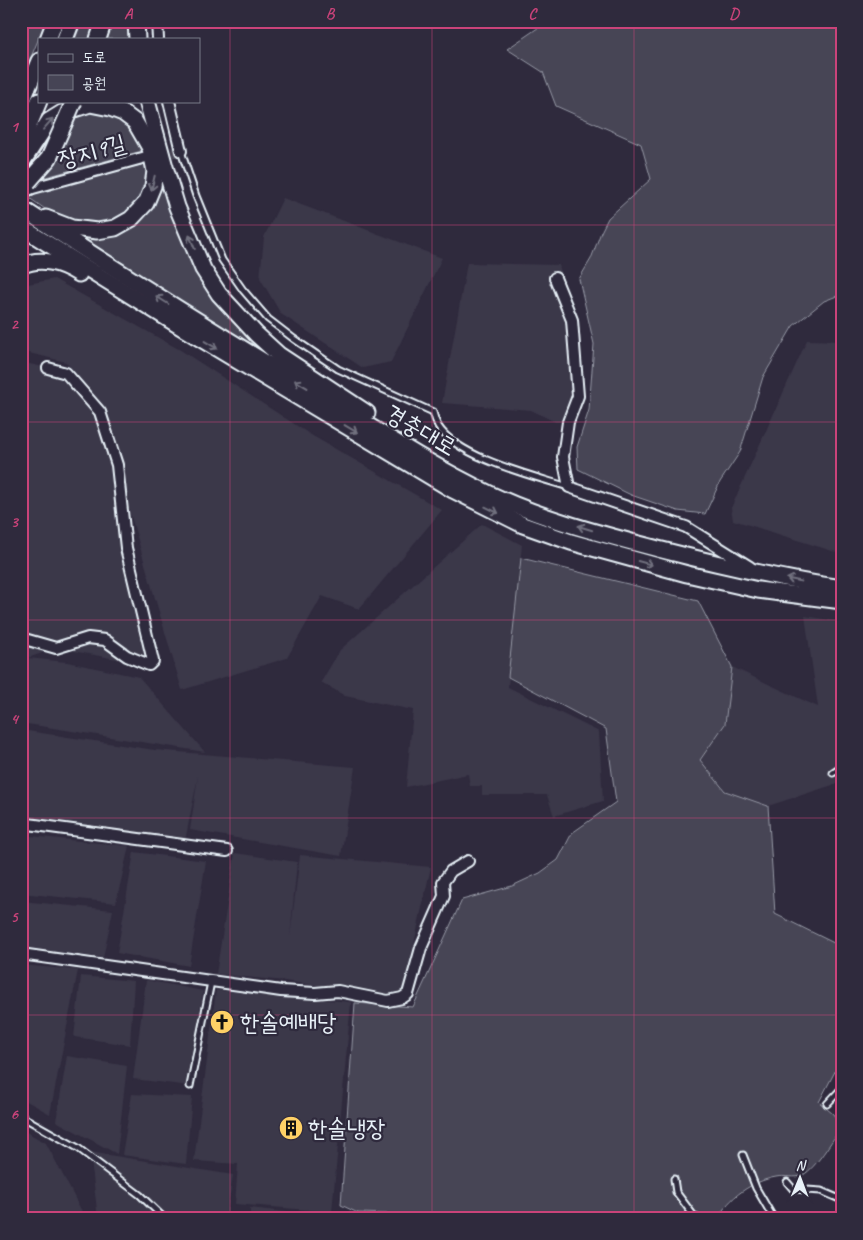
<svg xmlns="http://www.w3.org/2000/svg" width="863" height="1240" font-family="Caveat,'Poor Story',sans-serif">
	<rect width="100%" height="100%" fill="#2f2a3d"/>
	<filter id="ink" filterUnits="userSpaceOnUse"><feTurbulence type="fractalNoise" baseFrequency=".02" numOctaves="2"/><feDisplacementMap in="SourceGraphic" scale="10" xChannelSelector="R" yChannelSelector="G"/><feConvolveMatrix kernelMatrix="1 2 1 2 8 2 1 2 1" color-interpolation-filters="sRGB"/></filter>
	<g filter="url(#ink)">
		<!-- built -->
		<g fill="#3b3749">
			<polygon points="283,198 442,258 391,362 363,368 281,314 260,278 264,237"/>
			<polygon points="467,263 559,265 580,340 575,422 555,422 531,410 442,403"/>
			<polygon points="54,279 182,351 311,435 442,510 359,609 322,596 287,658 182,690 110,445 116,437 112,433 101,404 66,362 21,351 21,297 28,284"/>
			<polygon points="807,340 842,341 842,554 733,520 731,508"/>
			<polygon points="21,362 48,368 100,412 149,665 56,648 28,658 67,662 139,677 205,752 21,723"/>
			<polygon points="482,524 522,545 508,687 599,732 603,801 554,816 547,795 482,795 482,786 470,786 468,774 406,787 413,710 345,696 321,682 340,650"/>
			<polygon points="805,616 842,622 842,782 768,806 725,791 700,760 725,724 732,667 818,707"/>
			<polygon points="21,730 155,750 355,767 341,856 190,830 198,776 185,841 73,826 21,817"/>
			<polygon points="21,835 129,846 116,903 21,893"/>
			<polygon points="134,852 206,861 189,966 117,953"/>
			<polygon points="235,853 297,862 290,937 300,855 431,867 402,998 285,981 216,974"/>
			<polygon points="21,901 113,910 103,958 21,947"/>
			<polygon points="21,965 78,970 50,1114 21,1098"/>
			<polygon points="81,976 134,981 130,1045 74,1037"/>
			<polygon points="146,980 203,991 190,1086 133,1079"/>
			<polygon points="216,990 351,1002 332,1212 235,1204 238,1164 194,1161"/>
			<polygon points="67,1056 127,1066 117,1154 56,1121"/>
			<polygon points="132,1094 192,1097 186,1164 122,1155"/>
			<polygon points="21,1129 46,1143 86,1219 21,1219"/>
			<polygon points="90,1152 233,1175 227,1215 203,1219 98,1219"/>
			<polygon points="250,1208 347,1219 250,1219"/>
		</g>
		<!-- green -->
		<g fill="#464455" stroke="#979aa6">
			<polygon points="21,21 46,21 21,81"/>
			<polygon points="82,21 97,21 90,39 75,39"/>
			<polygon points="109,21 129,21 129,39 103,39"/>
			<polygon points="548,21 842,21 842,294 824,301 793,326 763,377 740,452 720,482 705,514 678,511 631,495 578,469 577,447 589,410 594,344 579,279 591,259 601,232 608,218 651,179 641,144 556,106 543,72 507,49"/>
			<polygon points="94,110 116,116 130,128 143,142 150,176 141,198 120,221 102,225 79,224 58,218 25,195 30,191 145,164 143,153 138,152 42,178 57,156 78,113"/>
			<polygon points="160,172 195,269 222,309 310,382 78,236 114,234"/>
			<path d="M 521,558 L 698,601 L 732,667 L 725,724 L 700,760 L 725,791 L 768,806 L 775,914 L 842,947 L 842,1058 L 819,1102 L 833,1114 L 842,1127 C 831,1141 817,1167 803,1175 C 796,1179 784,1175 776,1177 C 753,1181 728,1197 718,1219 L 424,1219 L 423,1215 L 358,1213 L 341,1205 L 355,1003 L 413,1007 L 462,900 L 512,886 L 540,873 L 558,860 L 572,833 L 616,802 L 606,729 L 508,677 Z"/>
		</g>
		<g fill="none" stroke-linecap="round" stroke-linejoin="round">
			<!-- street-tunnel -->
			<polyline stroke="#4b4859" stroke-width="10" stroke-dasharray="10 5" stroke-linecap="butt" points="157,155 181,151"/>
			<!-- lane casing -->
			<g stroke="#e8f1f8" stroke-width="9">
				<g id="lane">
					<path d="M 181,151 L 196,196 L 222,260 L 243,290 L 268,319 L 294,339 L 338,369 L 433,412 C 434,416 436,422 438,426 C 458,458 534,476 568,487"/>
					<polyline points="833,773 842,767"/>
					<polyline points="190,1086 211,982"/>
					<polyline points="827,1104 842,1088"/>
					<polyline points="21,1116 78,1148 140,1195 165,1219"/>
					<polyline points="743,1155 756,1188 774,1219"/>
					<polyline points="674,1179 676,1192 694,1216 699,1219"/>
					<polyline points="787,1182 793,1189 821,1191 842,1200"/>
				</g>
			</g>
			<!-- street casing -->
			<g stroke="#e8f1f8" stroke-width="14">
				<g id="street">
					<polyline points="157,21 158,39"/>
					<polyline points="169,101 181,151"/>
					<polyline points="23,195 26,191 33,188 146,157"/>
					<polyline points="555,278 572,320 578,396 568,422 563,457 569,487 686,527 750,567"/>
					<polyline points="21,638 56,648 88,638 105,640 127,656 149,665 153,661 126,548 117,465 100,412 66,373 48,368"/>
					<polyline points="21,823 227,851"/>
					<polyline points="21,954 281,991 315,993 338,991 388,1001 402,998 408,994 421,948 444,896 443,882 451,871 468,861"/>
					<polyline points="839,1219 842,1216"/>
				</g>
			</g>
			<!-- primary casing -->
			<g stroke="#e8f1f8" stroke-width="19">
				<g id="primary">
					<polyline points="136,21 137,39"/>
					<polyline points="48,39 55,21"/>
					<polyline points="65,39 72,21"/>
					<polyline points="98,39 104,21"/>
					<polyline points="147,101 165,167 177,207 203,269 219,294 256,334 279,355 367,413"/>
					<polyline points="21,104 39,61"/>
					<polyline points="21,144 39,101"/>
					<polyline points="21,164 49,121 62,113 90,104 110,108 123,113 135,122 150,148 155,171 153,186 146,203 131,219 115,228 97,231 72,228 46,218"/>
					<path d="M 21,208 C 119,272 217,334 317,394 C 374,429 431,466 492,495 C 546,520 605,535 662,550 C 721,565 781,579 842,588"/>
					<polyline points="21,227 181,327 453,490 523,525 571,542 687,574 758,590 842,601"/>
					<path d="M 21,266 C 40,256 62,263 79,274"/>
				</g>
			</g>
			<!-- lane -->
			<use href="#lane" stroke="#2f2a3d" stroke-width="5"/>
			<!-- street -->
			<use href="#street" stroke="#2f2a3d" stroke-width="10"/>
			<!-- primary -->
			<use href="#primary" stroke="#2f2a3d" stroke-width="15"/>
			<!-- primary-bridge casing -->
			<g stroke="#e8f1f8" stroke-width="19" stroke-linecap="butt">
				<polyline id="primary-bridge" points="28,182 49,158 74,101"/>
			</g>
			<!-- primary-bridge -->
			<use href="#primary-bridge" stroke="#2f2a3d" stroke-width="15"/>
		</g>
		<!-- one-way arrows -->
		<defs><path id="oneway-shaft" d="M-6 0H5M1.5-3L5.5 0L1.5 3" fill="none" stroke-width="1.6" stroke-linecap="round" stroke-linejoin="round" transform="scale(1.25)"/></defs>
		<g stroke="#70707e">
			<use href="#oneway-shaft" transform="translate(48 124) rotate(-49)"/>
			<use href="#oneway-shaft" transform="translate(153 183) rotate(103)"/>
			<use href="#oneway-shaft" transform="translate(192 242) rotate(-112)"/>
			<use href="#oneway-shaft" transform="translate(162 300) rotate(-148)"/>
			<use href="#oneway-shaft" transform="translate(211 345) rotate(31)"/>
			<use href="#oneway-shaft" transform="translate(301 384) rotate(-149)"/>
			<use href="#oneway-shaft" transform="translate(351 429) rotate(31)"/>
			<use href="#oneway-shaft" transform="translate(492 510) rotate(26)"/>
			<use href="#oneway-shaft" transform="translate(585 528) rotate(-163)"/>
			<use href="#oneway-shaft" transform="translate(645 563) rotate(15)"/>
			<use href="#oneway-shaft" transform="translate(794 580) rotate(-168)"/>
		</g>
	</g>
	<!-- grid -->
	<path fill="none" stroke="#ca437a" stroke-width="1" stroke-opacity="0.55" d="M 230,21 L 230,1219M 432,21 L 432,1219M 634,21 L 634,1219M 21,225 L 842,225M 21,422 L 842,422M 21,620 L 842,620M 21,818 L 842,818M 21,1015 L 842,1015"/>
	<!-- icons -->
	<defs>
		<g id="church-disc" transform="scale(1.25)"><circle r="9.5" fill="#ffd166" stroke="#2f2a3d"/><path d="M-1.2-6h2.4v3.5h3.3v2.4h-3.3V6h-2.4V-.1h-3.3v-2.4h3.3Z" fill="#111"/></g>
		<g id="building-disc" transform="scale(1.25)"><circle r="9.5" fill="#ffd166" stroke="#2f2a3d"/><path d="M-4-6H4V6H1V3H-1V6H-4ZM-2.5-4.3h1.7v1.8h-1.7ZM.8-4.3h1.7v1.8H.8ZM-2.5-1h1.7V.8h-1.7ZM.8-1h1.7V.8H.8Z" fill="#111"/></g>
	</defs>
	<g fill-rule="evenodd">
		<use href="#church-disc" x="222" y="1022"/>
		<use href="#building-disc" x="291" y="1128"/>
	</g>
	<g text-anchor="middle" stroke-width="4.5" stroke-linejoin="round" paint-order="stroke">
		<!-- street labels -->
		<g font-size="24" fill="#e8f1f8" stroke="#2f2a3d">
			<text transform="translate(92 151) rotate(-15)" y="8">장지9길</text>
			<text transform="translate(421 430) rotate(30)" y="8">경충대로</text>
		</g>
		<!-- poi labels -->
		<g font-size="24" fill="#e8f1f8" stroke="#2f2a3d" text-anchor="start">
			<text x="240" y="1030">한솔예배당</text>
			<text x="308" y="1136">한솔냉장</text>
		</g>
	</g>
	<!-- margin -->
	<rect width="863" height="1240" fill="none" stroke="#2f2a3d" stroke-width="55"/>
	<!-- legend -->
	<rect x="38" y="38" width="162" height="65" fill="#2f2a3d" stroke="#797a88"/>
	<rect x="48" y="54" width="25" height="8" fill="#2f2a3d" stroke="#797a88"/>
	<text x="82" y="62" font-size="15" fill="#e8f1f8">도로</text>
	<rect x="48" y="75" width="25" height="15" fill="#464455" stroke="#797a88"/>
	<text x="82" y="88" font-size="15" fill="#e8f1f8">공원</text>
	<!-- north arrow -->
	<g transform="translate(800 1178) rotate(1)" stroke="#2f2a3d" stroke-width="4" paint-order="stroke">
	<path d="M0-4L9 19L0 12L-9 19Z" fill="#e8f1f8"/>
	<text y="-8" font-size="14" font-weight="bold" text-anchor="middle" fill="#e8f1f8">N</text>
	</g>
	<rect x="28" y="28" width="808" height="1184" fill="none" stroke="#ca437a" stroke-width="2"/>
	<g font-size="16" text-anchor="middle" font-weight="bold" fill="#ca437a">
		<text x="128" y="19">A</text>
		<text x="330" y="19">B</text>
		<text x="532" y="19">C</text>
		<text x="734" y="19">D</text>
		<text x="14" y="132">1</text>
		<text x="14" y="329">2</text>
		<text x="14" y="527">3</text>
		<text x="14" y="724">4</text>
		<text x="14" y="922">5</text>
		<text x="14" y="1119">6</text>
	</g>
</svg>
